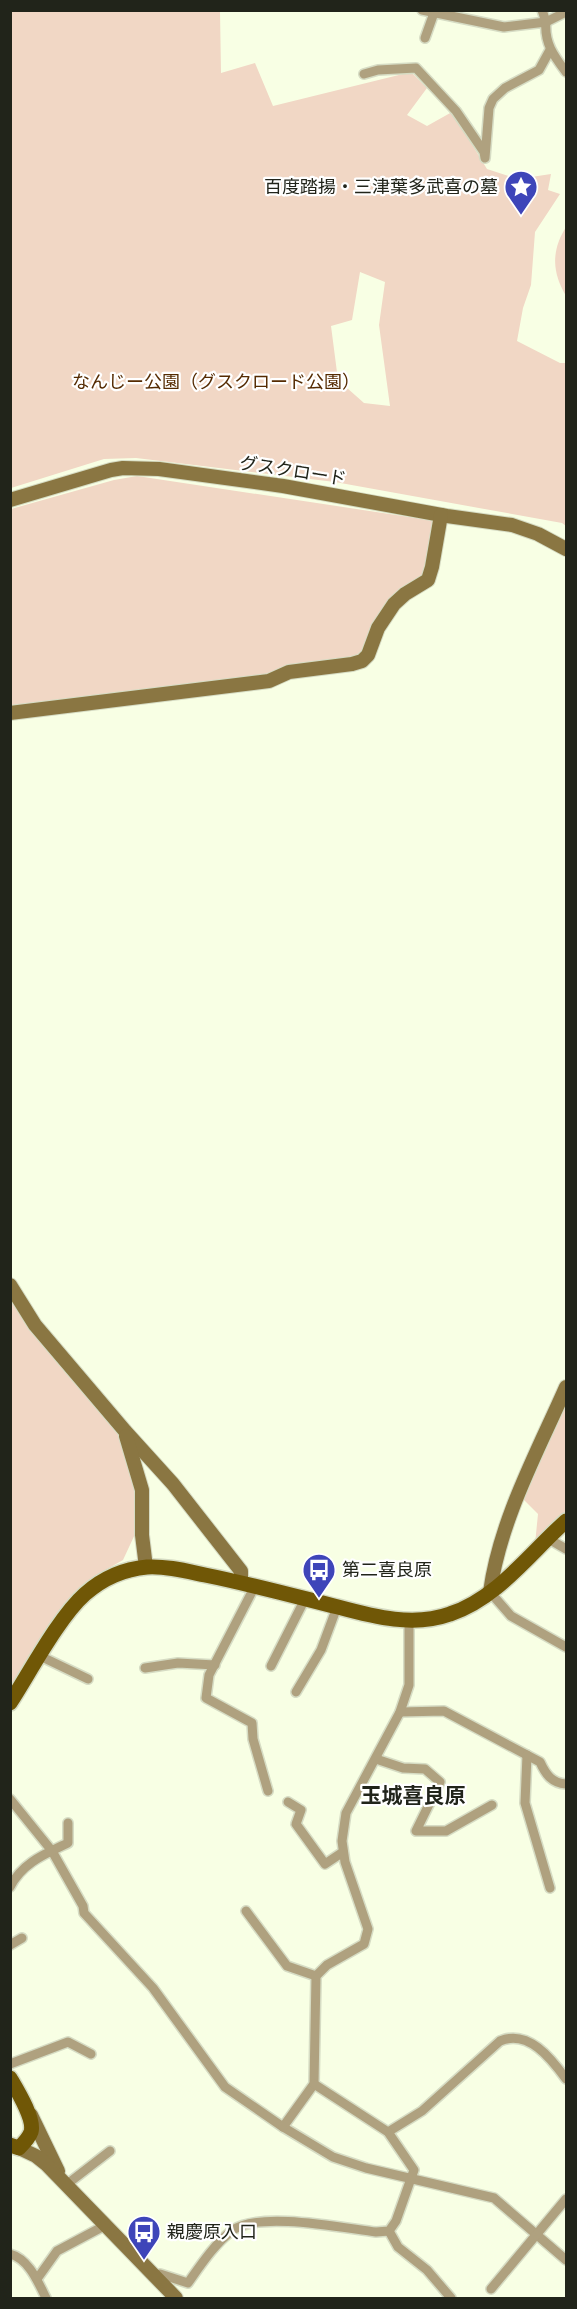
<svg xmlns="http://www.w3.org/2000/svg" width="577" height="2309" font-family="'Titillium Web','Noto Sans JP',sans-serif">
	<rect width="100%" height="100%" fill="#f8ffe4"/>
	<!-- green -->
	<g fill="#f1d7c5" fill-rule="evenodd">
		<path d="M 11,11 L 220,11 L 221,73 L 255,63 L 273,106 L 411,72 L 427,88 L 407,115 L 427,126 L 452,112 L 487,169 L 518,179 L 551,174 L 548,190 L 560,194 L 535,232 L 531,285 L 523,308 L 517,341 L 560,363 L 566,363 L 566,526 L 562,523 L 335,482 L 136,458 L 104,459 L 11,488 ZM 360,272 L 385,282 L 379,325 L 390,406 L 364,403 L 338,380 L 331,326 L 352,320 Z"/>
		<path d="M 566,227 L 566,296 C 552,272 551,251 566,227 Z"/>
		<polygon points="137,476 436,521 425,577 400,591 362,658 274,675 11,708 11,509 114,480"/>
		<polygon points="10,1296 109,1420 124,1444 136,1493 136,1532 123,1560 95,1576 74,1593 59,1612 11,1688"/>
		<polygon points="566,1402 566,1514 535,1544 538,1514 522,1498"/>
	</g>
	<g fill="none" stroke-linecap="round" stroke-linejoin="round">
		<!-- street casing -->
		<g stroke="#d6dcc4" stroke-width="12">
			<g id="street">
				<path d="M 422,10 L 504,27 L 546,22 C 544,43 554,56 566,72"/>
				<polyline points="542,10 546,22 566,12"/>
				<polyline points="425,38 435,10"/>
				<polyline points="364,74 378,70 416,68 456,111 484,152 485,158 489,108 493,99 505,88 539,70 550,50"/>
				<polyline points="547,1538 566,1549"/>
				<polyline points="255,1586 209,1675 206,1698 252,1723 253,1739 268,1791"/>
				<polyline points="490,1592 511,1616 566,1647"/>
				<polyline points="40,1656 88,1679"/>
				<polyline points="271,1666 305,1599"/>
				<polyline points="145,1668 178,1663 215,1665"/>
				<polyline points="296,1692 321,1650 337,1607"/>
				<path d="M 400,1712 L 444,1711 L 540,1762 C 546,1775 552,1783 566,1784"/>
				<polyline points="527,1755 525,1803 550,1888"/>
				<polyline points="376,1759 403,1768 425,1769 440,1782 416,1831 446,1831 492,1805"/>
				<polyline points="10,1799 52,1851 83,1906 84,1913 153,1988 225,2087 283,2127 333,2157 366,2168 494,2198 566,2260"/>
				<polyline points="288,1802 301,1810 296,1824 325,1864 343,1852"/>
				<path d="M 10,1887 C 22,1863 45,1854 68,1843 L 68,1823"/>
				<polyline points="246,1911 287,1966 316,1976"/>
				<polyline points="10,1945 22,1938"/>
				<polyline points="10,2064 68,2042 91,2054"/>
				<polyline points="283,2127 314,2084 316,1976 327,1965 364,1944 368,1929 345,1862 342,1841 346,1813 400,1712 409,1685 409,1620"/>
				<path d="M 388,2132 L 422,2111 L 500,2041 C 528,2029 551,2058 566,2079"/>
				<polyline points="66,2185 110,2151"/>
				<polyline points="389,2231 398,2247 427,2270 451,2298"/>
				<path d="M 10,2254 C 29,2259 38,2282 46,2298"/>
				<path d="M 153,2277 L 160,2274 L 188,2283 C 200,2266 215,2243 233,2230 C 260,2211 343,2228 376,2232 L 389,2231 L 396,2221 L 414,2170 L 388,2132 L 314,2084"/>
				<polyline points="37,2279 57,2251 104,2226"/>
				<polyline points="491,2289 566,2199"/>
			</g>
		</g>
		<!-- secondary casing -->
		<g stroke="#d6dcc4" stroke-width="16">
			<g id="secondary">
				<polyline points="10,500 111,470 123,468 159,469 283,486 447,516 512,525 538,534 566,549"/>
				<polyline points="10,713 269,681 289,672 352,664 362,661 368,655 378,628 394,604 405,594 428,580 432,567 441,515"/>
				<polyline points="10,1285 35,1325 125,1431 173,1484 241,1571 241,1582"/>
				<polyline points="126,1436 142,1490 142,1535 146,1567"/>
				<path d="M 490,1592 C 500,1520 537,1453 566,1387"/>
				<polyline points="31,2115 58,2171"/>
				<polyline points="19,2148 36,2156 46,2164 176,2298"/>
			</g>
		</g>
		<!-- primary casing -->
		<g stroke="#d6dcc4" stroke-width="18">
			<g id="primary">
				<path d="M 10,1703 C 30,1672 59,1617 85,1594 C 102,1579 124,1569 147,1567 C 167,1566 186,1571 205,1575 C 250,1584 294,1596 338,1607 C 375,1617 414,1627 450,1614 C 497,1599 531,1552 566,1521"/>
				<path d="M 10,2078 C 17,2090 35,2119 31,2132 C 29,2138 23,2144 19,2148 L 10,2145"/>
			</g>
		</g>
		<!-- street -->
		<use href="#street" stroke="#afa17f" stroke-width="9"/>
		<!-- secondary -->
		<use href="#secondary" stroke="#8a7642" stroke-width="14"/>
		<!-- primary -->
		<use href="#primary" stroke="#705706" stroke-width="15"/>
	</g>
	<!-- icons -->
	<defs>
		<g id="sight-pin" transform="scale(1.725)"><path d="M0 17L-7.5 6A9.5 9.5 0 1 1 7.5 6Z" fill="#3e45b9" stroke="#fff"/><path d="M0-6L1.8-2.2L6-1.7L2.9 1.2L3.7 5.4L0 3.3L-3.7 5.4L-2.9 1.2L-6-1.7L-1.8-2.2Z" fill="#fff"/></g>
		<g id="bus-pin" transform="scale(1.725)"><path d="M0 17L-7.5 6A9.5 9.5 0 1 1 7.5 6Z" fill="#3e45b9" stroke="#fff"/><path d="M-5-6H5V4H4V6H2V4H-2V6H-4V4H-5ZM-3.5-4V0h7V-4ZM-3.5 1.2v1.5H-2V1.2ZM2 1.2v1.5H3.5V1.2Z" fill="#fff"/></g>
	</defs>
	<g fill-rule="evenodd">
		<use href="#sight-pin" x="521" y="187"/>
		<use href="#bus-pin" x="319" y="1570"/>
		<use href="#bus-pin" x="144" y="2232"/>
	</g>
	<g text-anchor="middle" stroke-width="4.5" stroke-linejoin="round" paint-order="stroke">
		<!-- poi labels -->
		<g font-size="18" fill="#21241a" stroke="#fff" text-anchor="start">
			<text x="498" y="193" text-anchor="end">百度踏揚・三津葉多武喜の墓</text>
			<text x="342" y="1576">第二喜良原</text>
			<text x="167" y="2238">親慶原入口</text>
		</g>
		<!-- park labels -->
		<g font-size="18" fill="#552b02" stroke="#fff">
			<text x="216" y="388">なんじー公園（グスクロード公園）</text>
		</g>
		<!-- street labels -->
		<g font-size="18" fill="#21241a" stroke="#fff">
			<text transform="translate(293 471) rotate(9)" y="6">グスクロード</text>
		</g>
		<!-- quarter labels -->
		<g font-size="21" font-weight="bold" fill="#21241a" stroke="#fff">
			<text x="413" y="1803">玉城喜良原</text>
		</g>
	</g>
	<!-- border -->
	<rect width="577" height="2309" fill="none" stroke="#21241a" stroke-width="24"/>
</svg>
